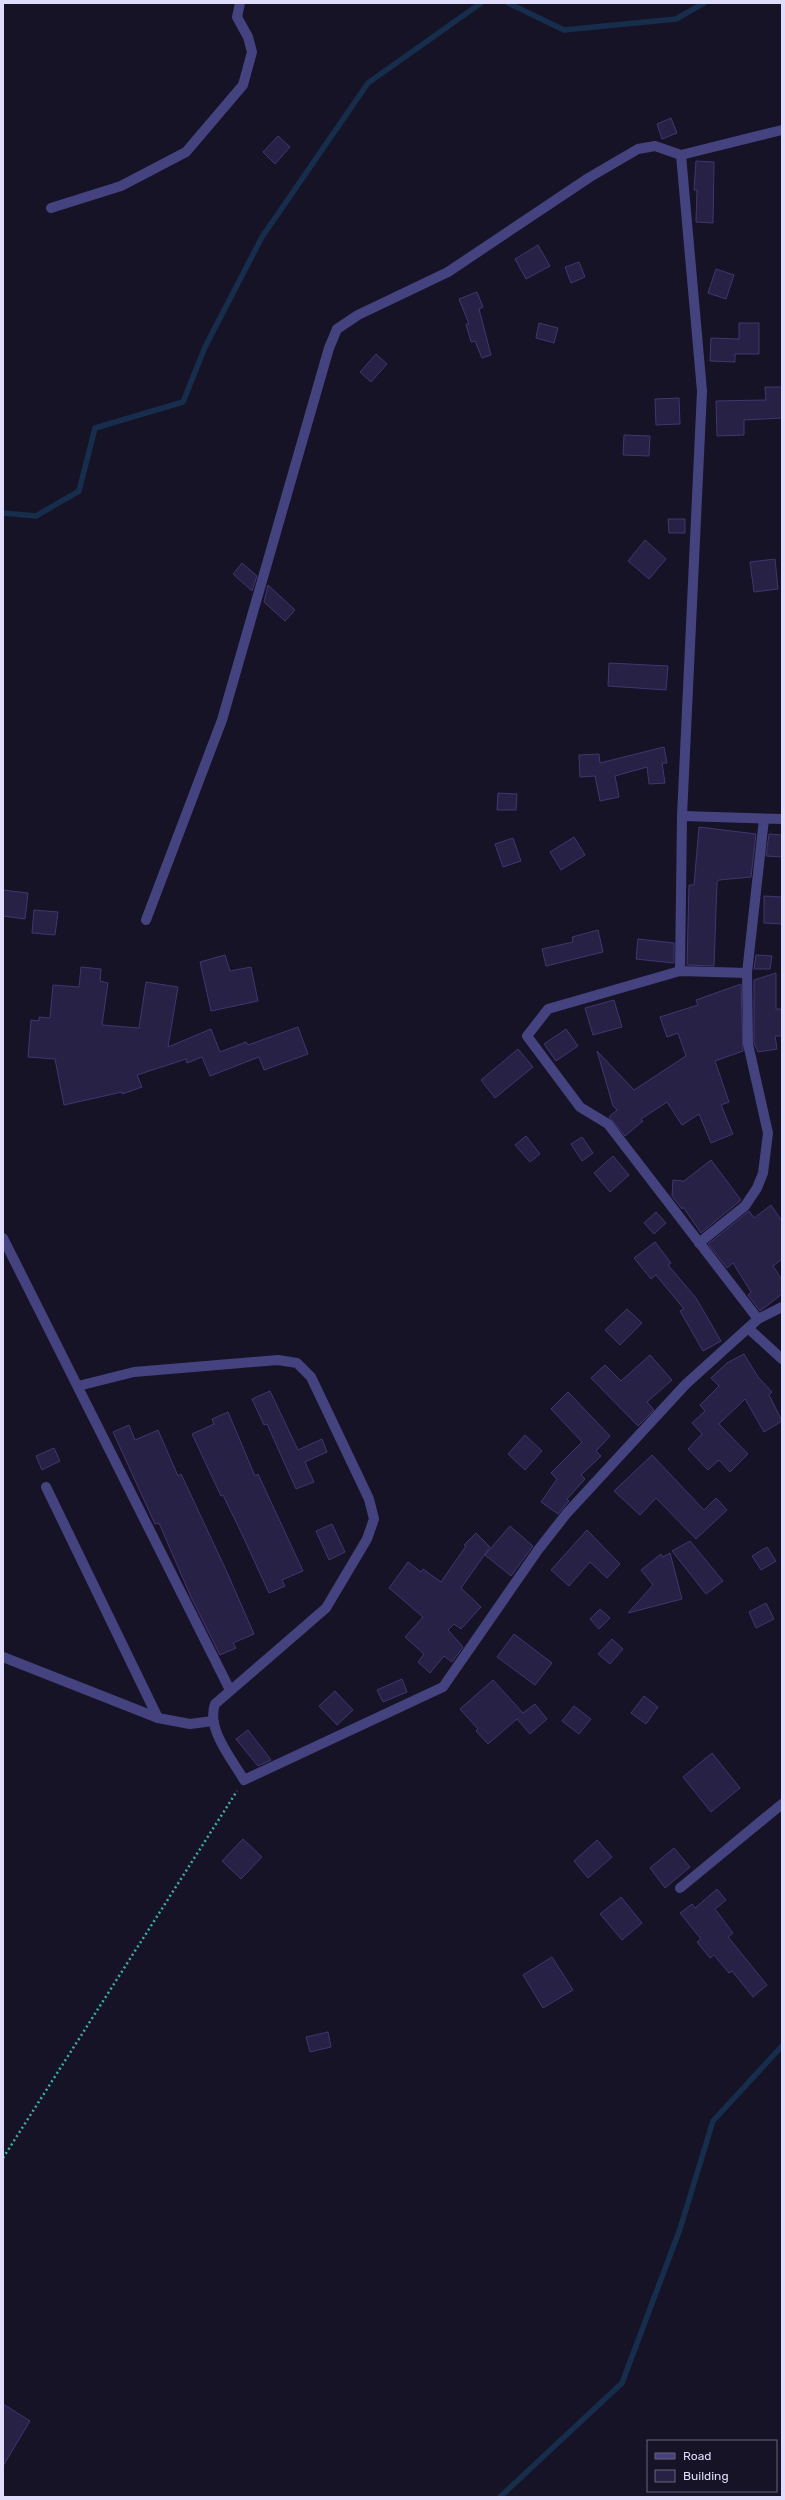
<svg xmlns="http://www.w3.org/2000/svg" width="785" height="2500" font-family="Rubik,sans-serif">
	<rect width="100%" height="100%" fill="#161327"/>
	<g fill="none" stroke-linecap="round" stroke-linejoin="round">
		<!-- stream -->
		<g stroke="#172d4c" stroke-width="5.5">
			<polyline points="508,3 564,30 676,19 704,3"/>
			<polyline points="3,513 36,516 79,491 95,428 183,402 205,347 262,237 368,83 481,3"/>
			<polyline points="500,2497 622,2383 680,2229 713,2121 782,2046"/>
		</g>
	</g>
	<!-- building -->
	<g fill="#282146" stroke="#40366f">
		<polygon points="671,118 677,133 662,139 657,124"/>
		<polygon points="278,136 290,147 275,164 263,152"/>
		<polygon points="696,161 714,162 713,223 696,222 697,190 694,190"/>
		<polygon points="538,245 550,266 526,279 515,259"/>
		<polygon points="579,262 585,277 571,283 565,267"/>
		<polygon points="716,269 734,275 726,299 708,293"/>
		<polygon points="477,292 483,307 479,309 491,355 482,358 475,341 471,342 466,324 469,324 459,299"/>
		<polygon points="539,323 558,328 554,343 536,338"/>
		<polygon points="739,323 759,323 759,354 735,354 735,362 710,361 711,338 739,339"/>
		<polygon points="376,354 387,364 371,382 360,372"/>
		<polygon points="765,387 782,387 782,418 744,420 744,435 717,436 716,401 766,400"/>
		<polygon points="679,398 680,424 656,425 655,399"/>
		<polygon points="624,435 650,436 649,456 623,455"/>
		<polygon points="668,519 685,519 685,533 669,533"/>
		<polygon points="645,540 666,559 649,579 628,561"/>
		<polygon points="775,559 778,589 754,592 750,562"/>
		<polygon points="242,563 257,576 252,591 233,574"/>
		<polygon points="268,585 295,610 285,621 264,602"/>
		<polygon points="609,663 668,666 666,690 608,686"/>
		<polygon points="664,747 667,763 662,763 665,783 649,784 647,767 615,776 619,797 600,801 595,776 580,777 579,755 599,754 600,763"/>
		<polygon points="498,793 517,794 516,810 497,810"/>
		<polygon points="699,827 756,834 751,877 719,880 717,882 714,966 687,965 689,885 694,885"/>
		<polygon points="769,834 782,835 782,857 766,856"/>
		<polygon points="574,837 585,855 561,870 550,852"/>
		<polygon points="513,838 521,861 503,867 495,844"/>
		<polygon points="3,890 28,893 25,919 3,916"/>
		<polygon points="764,896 782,897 782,924 764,923"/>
		<polygon points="34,910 58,912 55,935 32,933"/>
		<polygon points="598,930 603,952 546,966 542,949 573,942 572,937"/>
		<polygon points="638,939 674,943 674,963 636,959"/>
		<polygon points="225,955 230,971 251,967 258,1001 211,1011 200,962"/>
		<polygon points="756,955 772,956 770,969 754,969"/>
		<polygon points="81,967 101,969 100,981 108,983 102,1025 139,1028 146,982 178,987 168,1047 211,1029 220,1052 246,1042 248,1045 298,1027 308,1054 264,1070 259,1057 210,1076 202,1057 187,1063 186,1059 137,1075 142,1087 122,1094 122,1092 64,1105 55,1059 28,1057 31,1020 39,1021 39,1017 50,1018 53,985 79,987"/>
		<polygon points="776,973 776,1009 782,1009 782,1036 775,1036 777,1049 758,1052 754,1043 754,980"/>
		<polygon points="741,984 743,1051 715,1061 729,1102 721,1105 733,1134 711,1143 699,1114 682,1125 667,1102 641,1119 643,1121 625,1136 609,1117 617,1110 613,1106 597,1051 634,1090 686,1056 678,1033 667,1037 660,1017 698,1005 696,1000"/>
		<polygon points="614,1000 622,1027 593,1035 585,1008"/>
		<polygon points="566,1029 578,1046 556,1061 544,1044"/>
		<polygon points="518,1049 533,1067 495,1098 481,1080"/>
		<polygon points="526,1136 540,1154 530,1162 515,1145"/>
		<polygon points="582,1137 593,1153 582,1161 571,1144"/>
		<polygon points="613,1156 629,1175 610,1192 594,1173"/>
		<polygon points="711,1160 741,1200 701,1233 683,1207 682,1209 672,1196 673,1180 684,1181"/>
		<polygon points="771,1205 782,1221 782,1259 773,1266 782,1280 782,1294 760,1311 748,1295 751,1292 733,1263 727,1268 708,1244 749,1211 754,1218"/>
		<polygon points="656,1212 666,1223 654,1234 644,1223"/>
		<polygon points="655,1242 671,1263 668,1265 696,1298 721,1341 703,1351 680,1311 684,1309 656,1275 651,1279 634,1258"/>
		<polygon points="627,1309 642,1323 620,1345 605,1330"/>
		<polygon points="744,1354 758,1377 772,1392 769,1395 782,1421 764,1432 745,1399 719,1424 748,1454 730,1472 719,1460 708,1470 688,1449 702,1434 692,1423 705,1411 700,1405 719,1386 711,1378 727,1363"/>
		<polygon points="650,1355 672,1380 647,1402 654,1410 638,1426 591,1378 605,1365 621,1381"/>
		<polygon points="270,1391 298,1450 322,1439 327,1452 305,1462 314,1482 296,1489 267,1424 264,1425 252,1399"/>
		<polygon points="568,1392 610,1436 596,1451 601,1456 581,1475 585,1479 567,1499 569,1501 558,1514 541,1502 557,1479 551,1473 582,1442 551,1409"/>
		<polygon points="228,1412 255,1476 258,1474 303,1571 282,1580 285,1586 269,1593 240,1530 223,1495 221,1496 192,1434 214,1424 212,1419"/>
		<polygon points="129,1425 135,1440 158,1430 178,1476 181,1474 226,1570 254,1634 233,1643 236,1648 220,1655 191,1597 159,1523 155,1524 113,1432"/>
		<polygon points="525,1435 542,1451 525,1470 508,1454"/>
		<polygon points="54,1448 60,1461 42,1470 36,1456"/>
		<polygon points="652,1455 704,1510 716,1498 727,1510 696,1539 656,1498 640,1515 614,1491"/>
		<polygon points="332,1524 345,1552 329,1560 316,1531"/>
		<polygon points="510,1526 533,1546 511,1576 485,1555"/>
		<polygon points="587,1530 620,1564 607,1578 590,1562 569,1586 551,1570"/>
		<polygon points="476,1533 490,1547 461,1588 481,1607 461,1629 454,1624 448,1630 463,1647 452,1662 444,1656 430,1673 418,1662 424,1654 405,1637 423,1617 389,1588 408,1562 421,1572 423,1569 441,1582 466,1546 464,1545"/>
		<polygon points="690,1541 723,1581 706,1594 672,1551"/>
		<polygon points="767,1547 776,1561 761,1570 752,1556"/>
		<polygon points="670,1553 682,1599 628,1613 653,1585 641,1570 661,1554 663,1557"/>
		<polygon points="766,1603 774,1619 756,1628 749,1612"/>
		<polygon points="600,1609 610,1618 599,1629 590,1619"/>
		<polygon points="514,1634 552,1663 535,1685 497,1657"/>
		<polygon points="612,1639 623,1649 610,1664 598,1654"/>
		<polygon points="402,1679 407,1692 383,1702 377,1690"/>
		<polygon points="493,1680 523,1713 535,1704 547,1719 530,1734 517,1719 488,1744 476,1731 478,1729 460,1709"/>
		<polygon points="335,1691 353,1710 337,1725 319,1706"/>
		<polygon points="644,1696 658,1707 646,1724 631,1713"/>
		<polygon points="574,1706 591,1719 579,1734 562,1721"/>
		<polygon points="248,1730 271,1760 258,1766 236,1739"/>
		<polygon points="712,1753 740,1788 711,1812 683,1777"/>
		<polygon points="243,1839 262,1857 241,1879 222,1861"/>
		<polygon points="597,1840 612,1857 588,1878 574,1861"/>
		<polygon points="674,1848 690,1867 665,1888 650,1868"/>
		<polygon points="717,1889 726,1900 715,1909 733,1933 728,1937 767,1985 753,1997 732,1971 729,1973 714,1955 710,1958 697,1942 701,1939 680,1913 692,1904 695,1908"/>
		<polygon points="621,1897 642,1923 622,1940 600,1914"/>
		<polygon points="552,1957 573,1990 543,2008 523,1975"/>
		<polygon points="328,2032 331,2047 310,2052 306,2037"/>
		<polygon points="3,2404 30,2421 3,2466"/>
	</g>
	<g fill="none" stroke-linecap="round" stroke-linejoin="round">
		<!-- path -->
		<polyline stroke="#3eaea4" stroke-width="2.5" stroke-dasharray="2 3" stroke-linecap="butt" points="3,2158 237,1791"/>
		<!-- street -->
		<g stroke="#444380" stroke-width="10">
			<polyline points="51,208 121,186 186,152 243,85 252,52 248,37 237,17 240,3"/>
			<polyline points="682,816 782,819"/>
			<polyline points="146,920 222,720 329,348 337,329 358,315 448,272 590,177 638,149 655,146 681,155"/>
			<polyline points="680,971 682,816 702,391 681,155 782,130"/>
			<polyline points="3,1238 230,1690"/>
			<polyline points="699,1243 745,1206 757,1188 763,1173 768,1133 748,1044 747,973"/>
			<polyline points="758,1319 608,1124 580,1107 527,1036 548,1009 680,971 747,973 764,819"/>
			<polyline points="748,1328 782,1359"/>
			<path d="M 78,1386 L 134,1372 L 278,1360 L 297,1363 L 311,1377 L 369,1499 L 374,1519 L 367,1539 L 326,1608 L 215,1704 C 206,1729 232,1759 244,1780 L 443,1687 L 538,1550 L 567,1513 L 686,1384 L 758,1319 L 782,1307"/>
			<polyline points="46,1487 158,1718"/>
			<polyline points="3,1657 158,1718 190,1724 213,1721"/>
			<polyline points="680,1888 782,1804"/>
		</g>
	</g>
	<!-- border -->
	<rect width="785" height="2500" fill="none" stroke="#dfddfb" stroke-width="8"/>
	<!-- legend -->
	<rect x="647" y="2440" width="130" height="52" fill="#161327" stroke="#66647c"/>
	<rect x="655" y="2453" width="20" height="6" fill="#444380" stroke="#66647c"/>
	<text x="683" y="2460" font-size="12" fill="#dfddfb">Road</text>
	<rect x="655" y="2470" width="20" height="12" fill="#282146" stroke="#66647c"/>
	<text x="683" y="2480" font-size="12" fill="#dfddfb">Building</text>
</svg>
